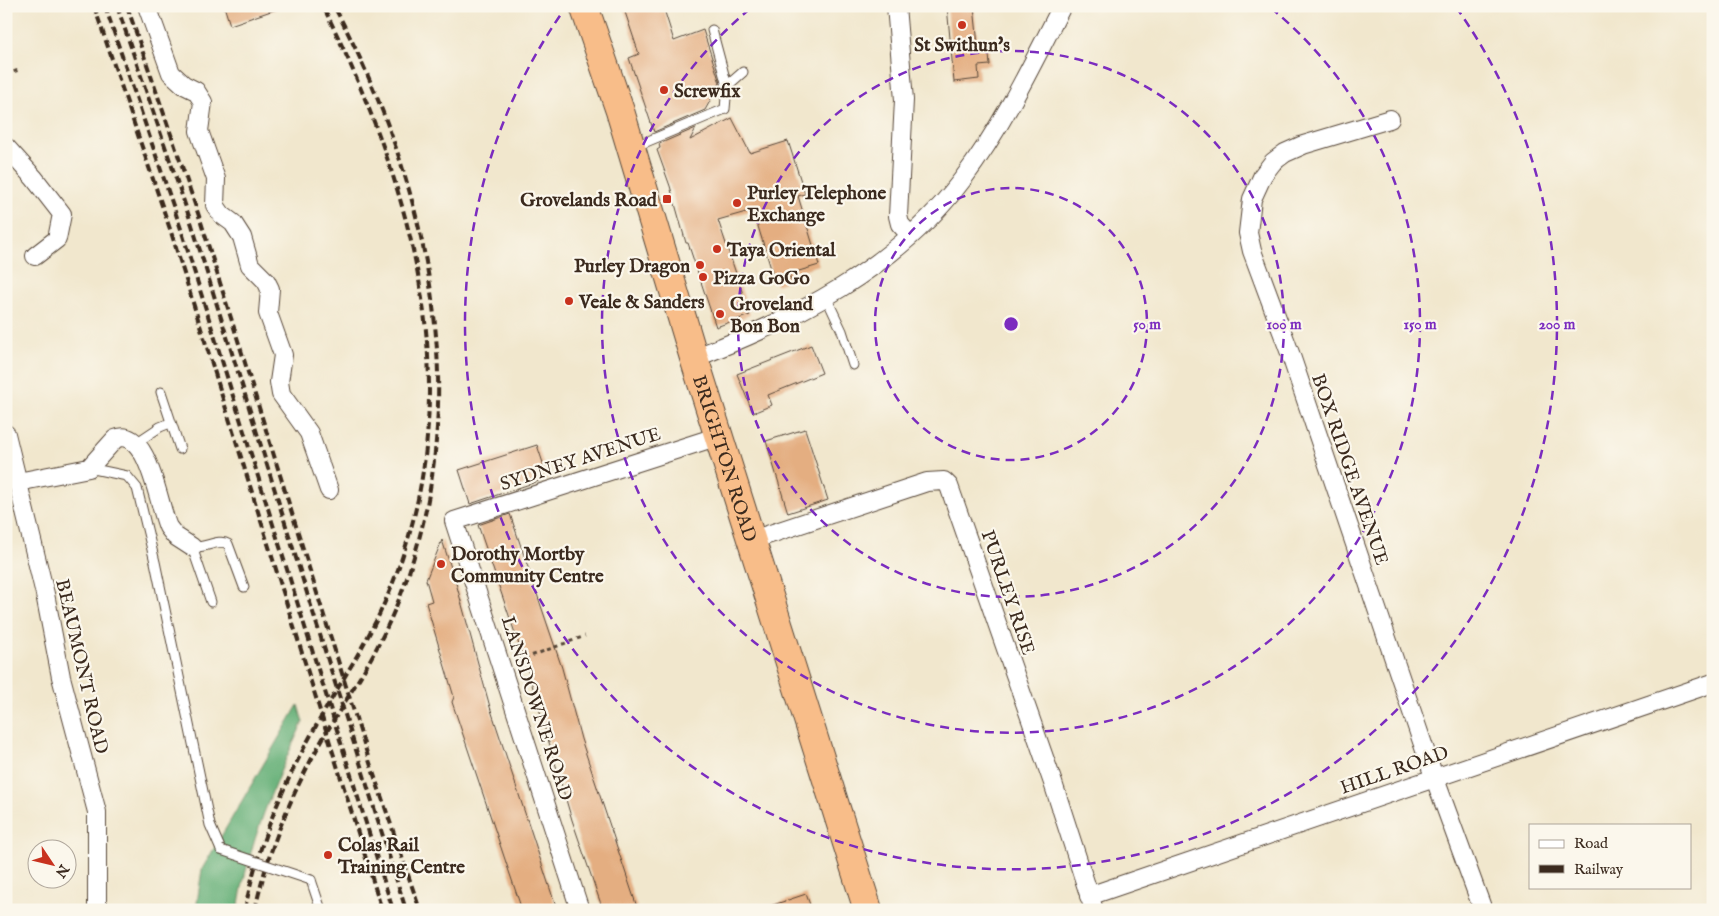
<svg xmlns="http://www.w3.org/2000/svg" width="1719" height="916" font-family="'IM FELL English',serif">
	<rect width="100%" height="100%" fill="#fbf7ec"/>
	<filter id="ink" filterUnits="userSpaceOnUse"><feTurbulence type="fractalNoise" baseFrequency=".02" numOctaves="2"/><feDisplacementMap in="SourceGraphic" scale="10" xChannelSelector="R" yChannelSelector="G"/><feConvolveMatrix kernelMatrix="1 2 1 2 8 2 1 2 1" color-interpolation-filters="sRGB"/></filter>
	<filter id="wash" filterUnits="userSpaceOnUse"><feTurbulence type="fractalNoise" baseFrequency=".0096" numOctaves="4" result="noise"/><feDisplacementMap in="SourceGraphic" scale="20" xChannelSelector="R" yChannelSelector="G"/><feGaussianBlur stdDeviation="1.12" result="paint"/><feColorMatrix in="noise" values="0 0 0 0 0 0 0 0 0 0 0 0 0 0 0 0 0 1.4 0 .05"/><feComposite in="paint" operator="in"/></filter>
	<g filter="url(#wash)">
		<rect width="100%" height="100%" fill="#f1e7cd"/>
		<!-- forest -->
		<path fill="#66b078" stroke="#506d4b" d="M 298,705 L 303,722 C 275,781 248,845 238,910 L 196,910 L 202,869 Z"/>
		<g id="blocks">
			<!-- building -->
			<g fill="#e4ae81">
				<polygon points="224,6 277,6 277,9 230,25"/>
				<polygon points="623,6 663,6 674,41 703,30 720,83 705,110 654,132 629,58 639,54"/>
				<polygon points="947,6 974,6 978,45 988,44 990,65 978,66 979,79 954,82"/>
				<polygon points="732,118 750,153 788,141 805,194 798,196 819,265 789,274 791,280 776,285 753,210 718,220 750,315 716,327 688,243 686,243 670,186 657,150 660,148 659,144 696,128 690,140"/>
				<polygon points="811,345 822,373 768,395 772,405 753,413 737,374"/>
				<polygon points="805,429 828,500 788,513 766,441"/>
				<polygon points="537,445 548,478 470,504 459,470"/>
				<polygon points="510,514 562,668 581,739 637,907 630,910 603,910 572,820 528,671 478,525"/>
				<polygon points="442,540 456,583 490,707 557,910 522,910 452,702 454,697 426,603 432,601 426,580"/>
				<polygon points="806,894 812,910 767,910 767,907"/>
			</g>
		</g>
	</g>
	<g filter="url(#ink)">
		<use href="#blocks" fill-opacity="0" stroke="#564638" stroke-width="1"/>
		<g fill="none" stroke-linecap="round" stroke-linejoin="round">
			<!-- service casing -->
			<g stroke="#564638" stroke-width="11">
				<g id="service">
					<polyline points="712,30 727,86"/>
					<polyline points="634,147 725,109 727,86 743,72"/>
					<polyline points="826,297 842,331 853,365"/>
					<polyline points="161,392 180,449"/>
					<polyline points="136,443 160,427 170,423"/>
					<polyline points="89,468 127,476 137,488 155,562 210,825 221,850"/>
					<path d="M 211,602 L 192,547 C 204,549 219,538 228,544 L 244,587"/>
					<polyline points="311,880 321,910"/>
				</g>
			</g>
			<!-- minor casing -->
			<g stroke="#564638" stroke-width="20">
				<g id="minor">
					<polyline points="147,6 171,73 184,85 196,91 203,102 199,131 216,179 215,205 222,215 233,223 242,237 250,265 266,281 270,289 268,313 283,355 279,382 281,394 309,433 329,490"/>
					<polyline points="896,6 904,100 898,216 900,224 910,235"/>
					<polyline points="1390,119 1303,145 1285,153 1273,162 1263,175 1252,199 1248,233 1252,251 1290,353 1431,768 1483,910"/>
					<polyline points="6,147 34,178 62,214 57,239 35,256"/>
					<path d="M 694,358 C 794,320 896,268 962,180 C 1002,127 1032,65 1062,6"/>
					<polyline points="6,434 45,594 61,677 97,812 97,910"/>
					<path d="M 18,482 L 89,468 L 115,439 C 148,424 159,508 168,527 L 175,536 L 192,547"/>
					<polyline points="752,540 927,482 944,481 949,486 1053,783 1094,910"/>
					<polyline points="1089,896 1713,683"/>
					<polyline points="580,910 454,521 719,436"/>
				</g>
			</g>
			<!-- trunk casing -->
			<g stroke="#564638" stroke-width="30">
				<g id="trunk">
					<path id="s1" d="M 584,6 L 620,111 L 694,358 L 868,910"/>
				</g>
			</g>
			<!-- path -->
			<g stroke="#564638" stroke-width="3" stroke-dasharray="4 4" stroke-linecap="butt">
				<polyline points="6,74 19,70"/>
				<polyline points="517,661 585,636"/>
			</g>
			<!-- service -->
			<use href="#service" stroke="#fff" stroke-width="9"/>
			<!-- minor -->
			<use href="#minor" stroke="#fff" stroke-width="18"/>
			<!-- trunk -->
			<use href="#trunk" stroke="#f8bd89" stroke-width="28"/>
			<!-- rail -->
			<g stroke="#3b2a1e" stroke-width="4" stroke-dasharray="8 4" stroke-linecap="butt">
				<polyline points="94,6 171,232 382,910"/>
				<polyline points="105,6 181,229 393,910"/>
				<polyline points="117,6 192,225 406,910"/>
				<polyline points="127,6 201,222 370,763 420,910"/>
				<path d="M 245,910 C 257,845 284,783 316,726 C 336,690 359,655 378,617 C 476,412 419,200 323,6"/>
				<path d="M 255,910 C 268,849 292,793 322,740 C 344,702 369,666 387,627 C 481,426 435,195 334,6"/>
			</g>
			<!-- service-bridge casing -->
			<g stroke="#564638" stroke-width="11" stroke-linecap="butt">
				<polyline id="service-bridge" points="221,850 311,880"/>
			</g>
			<!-- service-bridge -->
			<use href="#service-bridge" stroke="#fff" stroke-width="9"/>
		</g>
	</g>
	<!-- distance rings -->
	<g fill="none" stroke="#7b2cbf" stroke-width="2.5" stroke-dasharray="9 6">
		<circle cx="1011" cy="324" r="136"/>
		<circle cx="1011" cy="324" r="273"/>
		<path d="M1271 8A409 409 0 1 1 751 8"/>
		<path d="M1456 7A546 546 0 1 1 566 7"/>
	</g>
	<!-- markers -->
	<g fill="#c8321e" stroke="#fbf7ec" stroke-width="2">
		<circle cx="962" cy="25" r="5"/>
		<circle cx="664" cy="90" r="5"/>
		<rect x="662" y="194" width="10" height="10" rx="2.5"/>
		<circle cx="737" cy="203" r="5"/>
		<circle cx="717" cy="249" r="5"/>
		<circle cx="700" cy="265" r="5"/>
		<circle cx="703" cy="277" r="5"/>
		<circle cx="569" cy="301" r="5"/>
		<circle cx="720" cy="314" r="5"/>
		<circle cx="441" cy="564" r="5"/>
		<circle cx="328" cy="855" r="5"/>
	</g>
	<g text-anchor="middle" stroke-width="4.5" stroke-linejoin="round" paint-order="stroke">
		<!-- poi labels -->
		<g font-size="19" font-weight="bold" fill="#3b2a1e" stroke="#fbf7ec" text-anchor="start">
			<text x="962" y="51" text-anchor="middle">St Swithun's</text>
			<text x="674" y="97">Screwfix</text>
			<text x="747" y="199">Purley Telephone<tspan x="747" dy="22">Exchange</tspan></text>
			<text x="657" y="206" text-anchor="end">Grovelands Road</text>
			<text x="727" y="256">Taya Oriental</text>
			<text x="690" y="272" text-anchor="end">Purley Dragon</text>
			<text x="713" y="284">Pizza GoGo</text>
			<text x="579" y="308">Veale &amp; Sanders</text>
			<text x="730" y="310">Groveland<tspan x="730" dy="22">Bon Bon</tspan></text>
			<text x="451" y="560">Dorothy Mortby<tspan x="451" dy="22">Community Centre</tspan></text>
			<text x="338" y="851">Colas Rail<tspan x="338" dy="22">Training Centre</tspan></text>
		</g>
		<!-- street labels -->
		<g font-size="19" fill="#3b2a1e" stroke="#fbf7ec">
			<text transform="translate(580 458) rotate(-18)" y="7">SYDNEY AVENUE</text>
			<text dy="7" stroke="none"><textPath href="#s1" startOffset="474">BRIGHTON ROAD</textPath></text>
			<text transform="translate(1351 469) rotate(71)" y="7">BOX RIDGE AVENUE</text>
			<text transform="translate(1009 592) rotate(71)" y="7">PURLEY RISE</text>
			<text transform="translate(83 666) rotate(77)" y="7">BEAUMONT ROAD</text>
			<text transform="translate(538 708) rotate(72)" y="7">LANSDOWNE ROAD</text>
			<text transform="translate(1394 769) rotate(-19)" y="7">HILL ROAD</text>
		</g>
	</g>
	<circle cx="1011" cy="324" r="8" fill="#7b2cbf" stroke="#fbf7ec" stroke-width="2.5"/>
	<g font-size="15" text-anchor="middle" font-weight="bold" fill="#7b2cbf" stroke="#fbf7ec" stroke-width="4.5" stroke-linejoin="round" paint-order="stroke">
		<text x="1147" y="329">50 m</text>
		<text x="1284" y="329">100 m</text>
		<text x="1420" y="329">150 m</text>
		<text x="1557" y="329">200 m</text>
	</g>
	<!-- margin -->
	<rect width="1719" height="916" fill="none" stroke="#fbf7ec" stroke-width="25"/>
	<!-- legend -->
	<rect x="1529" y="824" width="162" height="65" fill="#fbf7ec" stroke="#aea59a"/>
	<rect x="1539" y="840" width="25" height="8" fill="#ffffff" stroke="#aea59a"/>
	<text x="1574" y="848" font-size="15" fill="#3b2a1e">Road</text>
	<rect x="1539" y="865" width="25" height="8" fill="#3b2a1e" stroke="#aea59a"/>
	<text x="1574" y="874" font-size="15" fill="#3b2a1e">Railway</text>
	<!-- north arrow -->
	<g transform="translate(52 864) rotate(125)"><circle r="24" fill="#fbf7ec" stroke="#aea59a"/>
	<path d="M0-4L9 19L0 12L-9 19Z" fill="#c8321e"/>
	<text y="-8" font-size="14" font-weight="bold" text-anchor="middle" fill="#3b2a1e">N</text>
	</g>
</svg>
